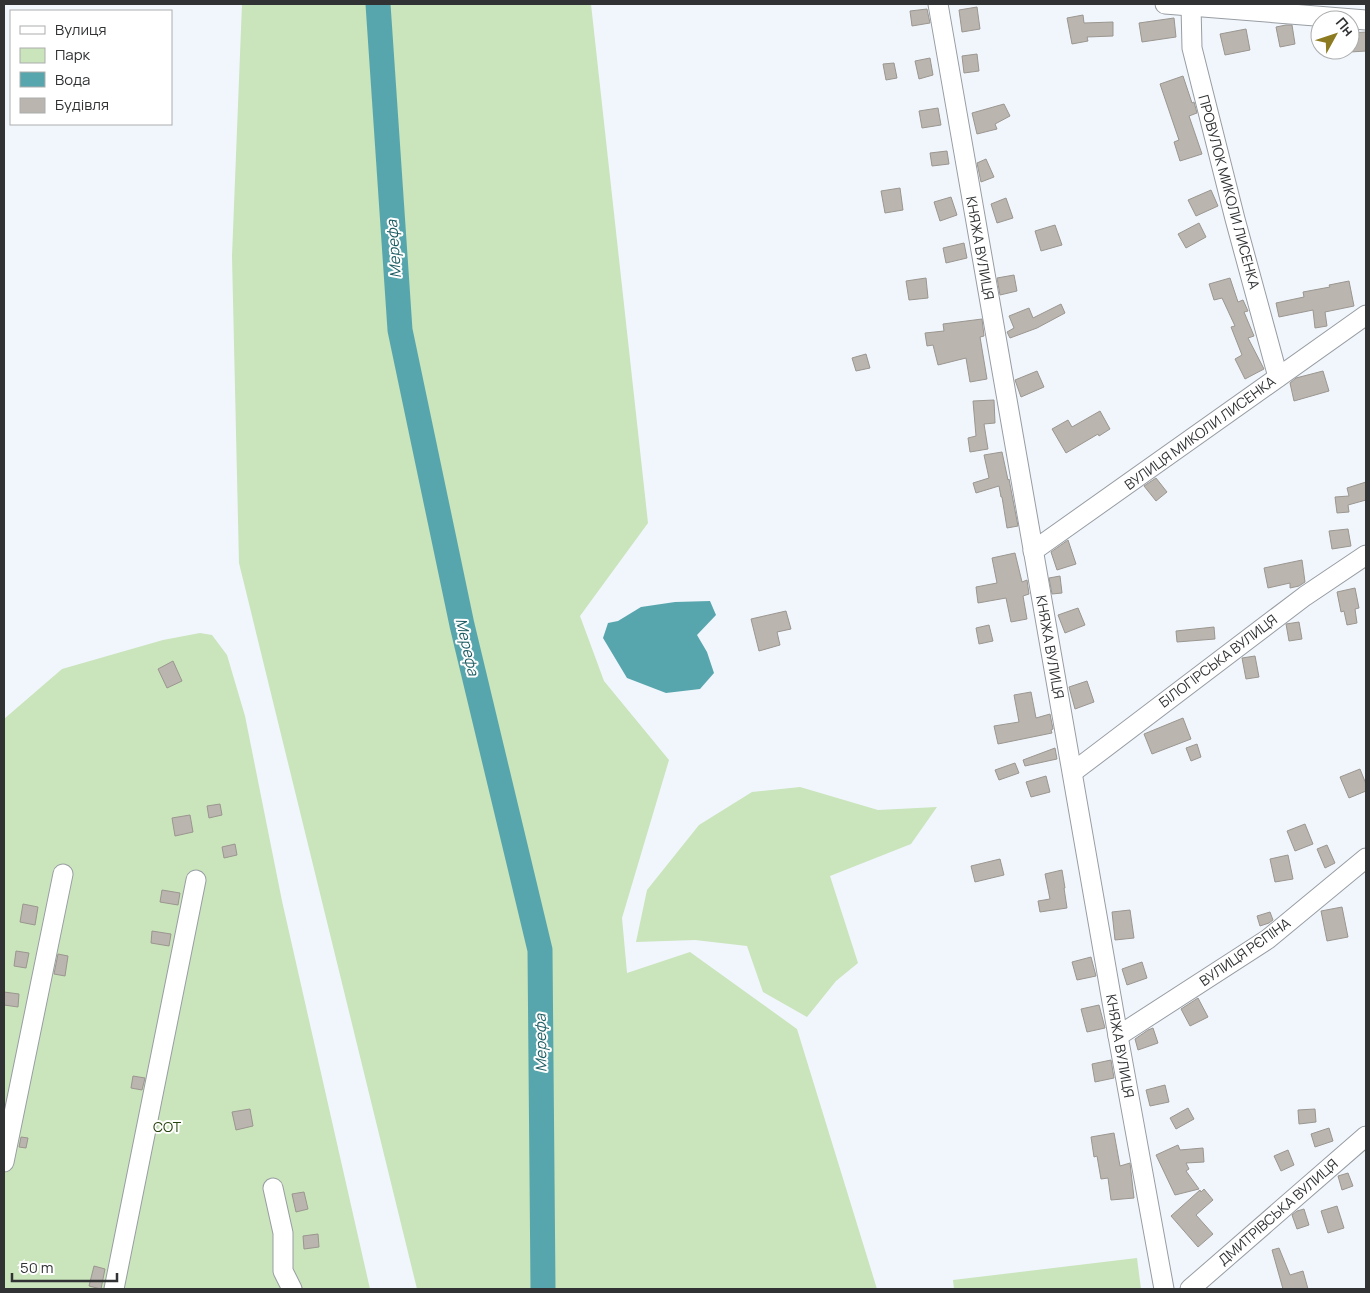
<svg xmlns="http://www.w3.org/2000/svg" width="1370" height="1293" font-family="Manrope,sans-serif">
	<rect width="100%" height="100%" fill="#f0f6fc"/>
	<!-- green -->
	<g fill="#cae4bb">
		<polygon points="242,4 591,4 648,523 580,616 604,681 669,760 622,918 627,973 690,952 797,1029 877,1289 417,1289 239,563 232,256"/>
		<polygon points="200,633 212,635 227,655 245,716 282,901 370,1289 4,1289 4,719 62,669 163,640"/>
		<polygon points="800,787 878,810 937,807 911,844 830,876 858,963 836,981 807,1017 763,992 747,946 695,940 636,942 647,890 699,825 752,792"/>
		<polygon points="1137,1258 1141,1289 954,1289 953,1280"/>
	</g>
	<!-- water -->
	<polygon fill="#58a6ad" points="710,601 716,615 697,635 707,652 714,673 700,689 666,693 627,678 603,638 608,623 618,621 641,607 675,602"/>
	<g fill="none" stroke-linecap="round" stroke-linejoin="round">
		<!-- river -->
		<polyline stroke="#58a6ad" stroke-width="25" points="378,4 400,330 462,625 540,950 543,1289"/>
	</g>
	<!-- building -->
	<g fill="#bab5ae" stroke="#9b9690">
		<polygon points="977,7 980,29 962,32 959,10"/>
		<polygon points="927,9 930,23 912,26 910,11"/>
		<polygon points="1083,15 1084,23 1113,22 1113,36 1087,37 1088,41 1072,44 1067,18"/>
		<polygon points="1174,18 1176,37 1142,42 1139,23"/>
		<polygon points="1286,25 1292,25 1295,44 1280,47 1276,27"/>
		<polygon points="1246,29 1250,50 1225,55 1220,34"/>
		<polygon points="1366,32 1366,51 1350,52 1350,33"/>
		<polygon points="977,54 979,71 964,73 962,56"/>
		<polygon points="930,58 933,75 919,79 915,61"/>
		<polygon points="894,63 897,78 886,80 883,64"/>
		<polygon points="1183,76 1192,103 1194,102 1197,113 1189,116 1202,154 1180,161 1174,142 1179,140 1160,84"/>
		<polygon points="1004,104 1010,116 995,124 997,129 977,134 972,113"/>
		<polygon points="938,108 941,125 922,128 919,111"/>
		<polygon points="947,151 949,164 932,166 930,153"/>
		<polygon points="986,159 994,177 981,182 977,163"/>
		<polygon points="900,188 903,210 885,213 881,191"/>
		<polygon points="1211,190 1218,206 1196,216 1188,200"/>
		<polygon points="951,197 957,215 940,221 934,202"/>
		<polygon points="1006,198 1013,218 997,223 991,204"/>
		<polygon points="1199,223 1206,237 1186,248 1178,234"/>
		<polygon points="1055,225 1062,245 1041,251 1035,231"/>
		<polygon points="964,243 967,258 946,263 943,248"/>
		<polygon points="1014,275 1017,291 1000,295 997,278"/>
		<polygon points="926,278 928,298 909,300 906,281"/>
		<polygon points="1230,278 1238,302 1243,300 1248,311 1244,312 1254,336 1248,338 1264,369 1245,379 1235,359 1242,355 1231,327 1235,326 1222,298 1214,300 1209,284"/>
		<polygon points="1349,281 1354,306 1325,312 1327,326 1315,328 1313,310 1279,317 1276,303 1304,297 1303,292 1330,287 1329,285"/>
		<polygon points="1061,304 1065,313 1037,328 1010,338 1007,332 1014,328 1009,316 1029,308 1033,318"/>
		<polygon points="982,319 984,336 980,337 987,379 970,382 966,358 938,365 933,345 927,346 925,333 944,331 943,324"/>
		<polygon points="866,354 870,368 856,371 852,358"/>
		<polygon points="1037,371 1044,387 1021,397 1015,380"/>
		<polygon points="1323,371 1329,391 1294,401 1290,383 1296,378"/>
		<polygon points="994,400 995,423 984,424 988,449 970,452 968,438 976,436 973,401"/>
		<polygon points="1100,411 1110,429 1099,436 1098,434 1066,453 1052,429 1068,420 1072,427"/>
		<polygon points="1002,452 1008,480 1009,479 1018,526 1007,528 1002,497 1001,497 999,486 976,493 973,483 989,478 984,455"/>
		<polygon points="1156,478 1167,492 1156,501 1144,486"/>
		<polygon points="1366,482 1366,500 1348,505 1349,512 1337,513 1335,497 1349,496 1347,488"/>
		<polygon points="1348,529 1351,546 1332,549 1329,531"/>
		<polygon points="1068,540 1076,564 1057,570 1051,552"/>
		<polygon points="1015,553 1022,582 1027,580 1029,594 1023,596 1027,619 1011,622 1006,598 978,603 976,587 997,583 992,558"/>
		<polygon points="1302,560 1305,582 1299,586 1290,588 1290,583 1268,588 1264,568"/>
		<polygon points="1060,576 1062,593 1052,594 1049,578"/>
		<polygon points="1355,588 1359,608 1355,609 1357,623 1347,625 1344,611 1341,612 1337,592"/>
		<polygon points="1078,608 1085,625 1065,633 1058,615"/>
		<polygon points="786,611 791,629 777,632 780,645 759,651 751,619"/>
		<polygon points="1299,622 1302,639 1289,641 1286,624"/>
		<polygon points="989,625 993,641 979,644 976,628"/>
		<polygon points="1214,627 1215,639 1177,642 1176,631"/>
		<polygon points="1255,656 1259,677 1246,679 1242,658"/>
		<polygon points="173,661 182,681 167,688 158,669"/>
		<polygon points="1087,681 1094,702 1075,709 1069,687"/>
		<polygon points="1031,692 1036,718 1050,714 1053,729 1051,730 1052,733 998,744 994,726 1019,722 1014,695"/>
		<polygon points="1183,718 1191,739 1152,754 1144,734"/>
		<polygon points="1197,744 1201,757 1191,761 1186,748"/>
		<polygon points="1055,748 1057,759 1025,766 1023,760"/>
		<polygon points="1015,763 1019,773 999,780 995,770"/>
		<polygon points="1360,769 1366,784 1366,791 1349,798 1340,777"/>
		<polygon points="1046,776 1050,792 1031,797 1026,782"/>
		<polygon points="220,804 222,815 209,818 207,806"/>
		<polygon points="190,815 193,832 175,836 172,818"/>
		<polygon points="1305,824 1313,844 1295,851 1287,831"/>
		<polygon points="235,844 237,855 224,858 222,847"/>
		<polygon points="1327,845 1335,863 1325,868 1317,849"/>
		<polygon points="1288,855 1293,879 1275,882 1270,859"/>
		<polygon points="1000,859 1004,875 975,882 971,866"/>
		<polygon points="1062,870 1065,888 1064,888 1067,908 1040,912 1038,901 1050,899 1045,874"/>
		<polygon points="162,890 180,893 178,905 160,902"/>
		<polygon points="23,904 38,907 35,925 20,922"/>
		<polygon points="1342,907 1348,937 1327,941 1321,911"/>
		<polygon points="1130,910 1134,938 1115,940 1112,912"/>
		<polygon points="1270,912 1273,920 1269,923 1260,926 1257,916"/>
		<polygon points="152,931 171,934 169,946 151,943"/>
		<polygon points="16,951 29,953 26,968 14,966"/>
		<polygon points="58,954 68,956 65,976 54,974"/>
		<polygon points="1091,957 1096,976 1077,980 1072,962"/>
		<polygon points="1142,962 1147,978 1127,985 1122,969"/>
		<polygon points="4,992 19,994 18,1007 4,1005"/>
		<polygon points="1198,998 1208,1017 1190,1026 1181,1009"/>
		<polygon points="1099,1005 1105,1028 1087,1032 1081,1009"/>
		<polygon points="1153,1028 1158,1043 1138,1050 1135,1039 1148,1030"/>
		<polygon points="1111,1060 1114,1078 1095,1082 1092,1064"/>
		<polygon points="133,1076 145,1078 142,1090 131,1088"/>
		<polygon points="1165,1085 1169,1102 1150,1106 1146,1090"/>
		<polygon points="1188,1108 1194,1119 1176,1129 1170,1118"/>
		<polygon points="250,1109 253,1126 236,1130 232,1112"/>
		<polygon points="1315,1109 1316,1122 1299,1124 1298,1110"/>
		<polygon points="1329,1128 1333,1141 1315,1147 1311,1134"/>
		<polygon points="1114,1133 1120,1166 1130,1163 1134,1198 1111,1200 1108,1178 1101,1179 1097,1156 1094,1157 1091,1137"/>
		<polygon points="21,1137 28,1138 26,1148 19,1147"/>
		<polygon points="1178,1145 1180,1150 1203,1148 1204,1162 1186,1163 1189,1169 1186,1171 1199,1189 1175,1195 1156,1155"/>
		<polygon points="1288,1150 1294,1165 1281,1171 1274,1156"/>
		<polygon points="1348,1173 1353,1186 1342,1190 1338,1176"/>
		<polygon points="1204,1189 1213,1200 1196,1215 1213,1234 1198,1247 1171,1216 1200,1190 1201,1192"/>
		<polygon points="304,1192 308,1209 296,1212 292,1194"/>
		<polygon points="1337,1206 1344,1228 1328,1233 1321,1211"/>
		<polygon points="1304,1209 1309,1225 1297,1229 1292,1215 1297,1211"/>
		<polygon points="318,1234 319,1247 304,1249 303,1236"/>
		<polygon points="1279,1248 1290,1275 1303,1271 1308,1289 1283,1289 1272,1250"/>
		<polygon points="94,1266 105,1269 101,1289 89,1286"/>
	</g>
	<g fill="none" stroke-linecap="round" stroke-linejoin="round">
		<!-- minor casing -->
		<g stroke="#989da3" stroke-width="21">
			<g id="minor">
				<polyline points="938,4 1118,1036 1164,1289"/>
				<polyline points="1165,4 1366,20"/>
				<polyline points="1191,6 1192,48 1235,219 1278,377"/>
				<polyline points="1033,551 1366,315"/>
				<polyline points="1073,772 1305,596 1366,555"/>
				<polyline points="1118,1036 1268,939 1366,858"/>
				<polyline points="4,1162 63,874"/>
				<polyline points="273,1188 283,1233 283,1271 292,1289"/>
				<polyline points="114,1289 196,880"/>
				<polyline points="1190,1289 1366,1136"/>
			</g>
		</g>
		<!-- minor -->
		<use href="#minor" stroke="#fff" stroke-width="19"/>
	</g>
	<g text-anchor="middle" stroke-width="4" stroke-linejoin="round" paint-order="stroke">
		<!-- street labels -->
		<g font-size="14" fill="#303234" stroke="#fff">
			<text transform="translate(1229 192) rotate(75)" y="5">ПРОВУЛОК МИКОЛИ ЛИСЕНКА</text>
			<text transform="translate(980 248) rotate(80)" y="5">КНЯЖА ВУЛИЦЯ</text>
			<text transform="translate(1200 433) rotate(-36)" y="5">ВУЛИЦЯ МИКОЛИ ЛИСЕНКА</text>
			<text transform="translate(1050 647) rotate(80)" y="5">КНЯЖА ВУЛИЦЯ</text>
			<text transform="translate(1218 661) rotate(-37)" y="5">БІЛОГІРСЬКА ВУЛИЦЯ</text>
			<text transform="translate(1245 952) rotate(-35)" y="5">ВУЛИЦЯ РЄПІНА</text>
			<text transform="translate(1120 1046) rotate(80)" y="5">КНЯЖА ВУЛИЦЯ</text>
			<text transform="translate(1278 1212) rotate(-41)" y="5">ДМИТРІВСЬКА ВУЛИЦЯ</text>
		</g>
		<!-- park labels -->
		<g font-size="14" fill="#26420c" stroke="#fff">
			<text x="167" y="1132">СОТ</text>
		</g>
		<!-- water labels -->
		<g font-size="15" font-style="italic" fill="#1c5d63" stroke="#fff">
			<text transform="translate(394 249) rotate(-94)" y="5">Мерефа</text>
			<text transform="translate(467 647) rotate(77)" y="5">Мерефа</text>
			<text transform="translate(541 1043) rotate(-91)" y="5">Мерефа</text>
		</g>
	</g>
	<!-- border -->
	<rect width="1370" height="1293" fill="none" stroke="#303234" stroke-width="10"/>
	<!-- legend -->
	<rect x="10" y="10" width="162" height="115" fill="#ffffff" stroke="#acadae"/>
	<rect x="20" y="26" width="25" height="8" fill="#ffffff" stroke="#acadae"/>
	<text x="55" y="35" font-size="15" fill="#303234">Вулиця</text>
	<rect x="20" y="48" width="25" height="15" fill="#cae4bb" stroke="#acadae"/>
	<text x="55" y="60" font-size="15" fill="#303234">Парк</text>
	<rect x="20" y="72" width="25" height="15" fill="#58a6ad" stroke="#acadae"/>
	<text x="55" y="85" font-size="15" fill="#303234">Вода</text>
	<rect x="20" y="98" width="25" height="15" fill="#bab5ae" stroke="#acadae"/>
	<text x="55" y="110" font-size="15" fill="#303234">Будівля</text>
	<!-- north arrow -->
	<g transform="translate(1335 35) rotate(50)"><circle r="24" fill="#ffffff" stroke="#acadae"/>
	<path d="M0-4L9 19L0 12L-9 19Z" fill="#8c7b20"/>
	<text y="-8" font-size="14" font-weight="bold" text-anchor="middle" fill="#303234">Пн</text>
	</g>
	<!-- scale -->
	<path d="M12 1273v8h105v-8" fill="none" stroke="#303234" stroke-width="2.5"/>
	<text x="20" y="1273" font-size="15" fill="#303234" stroke="#ffffff" stroke-width="4" paint-order="stroke">50 m</text>
</svg>
